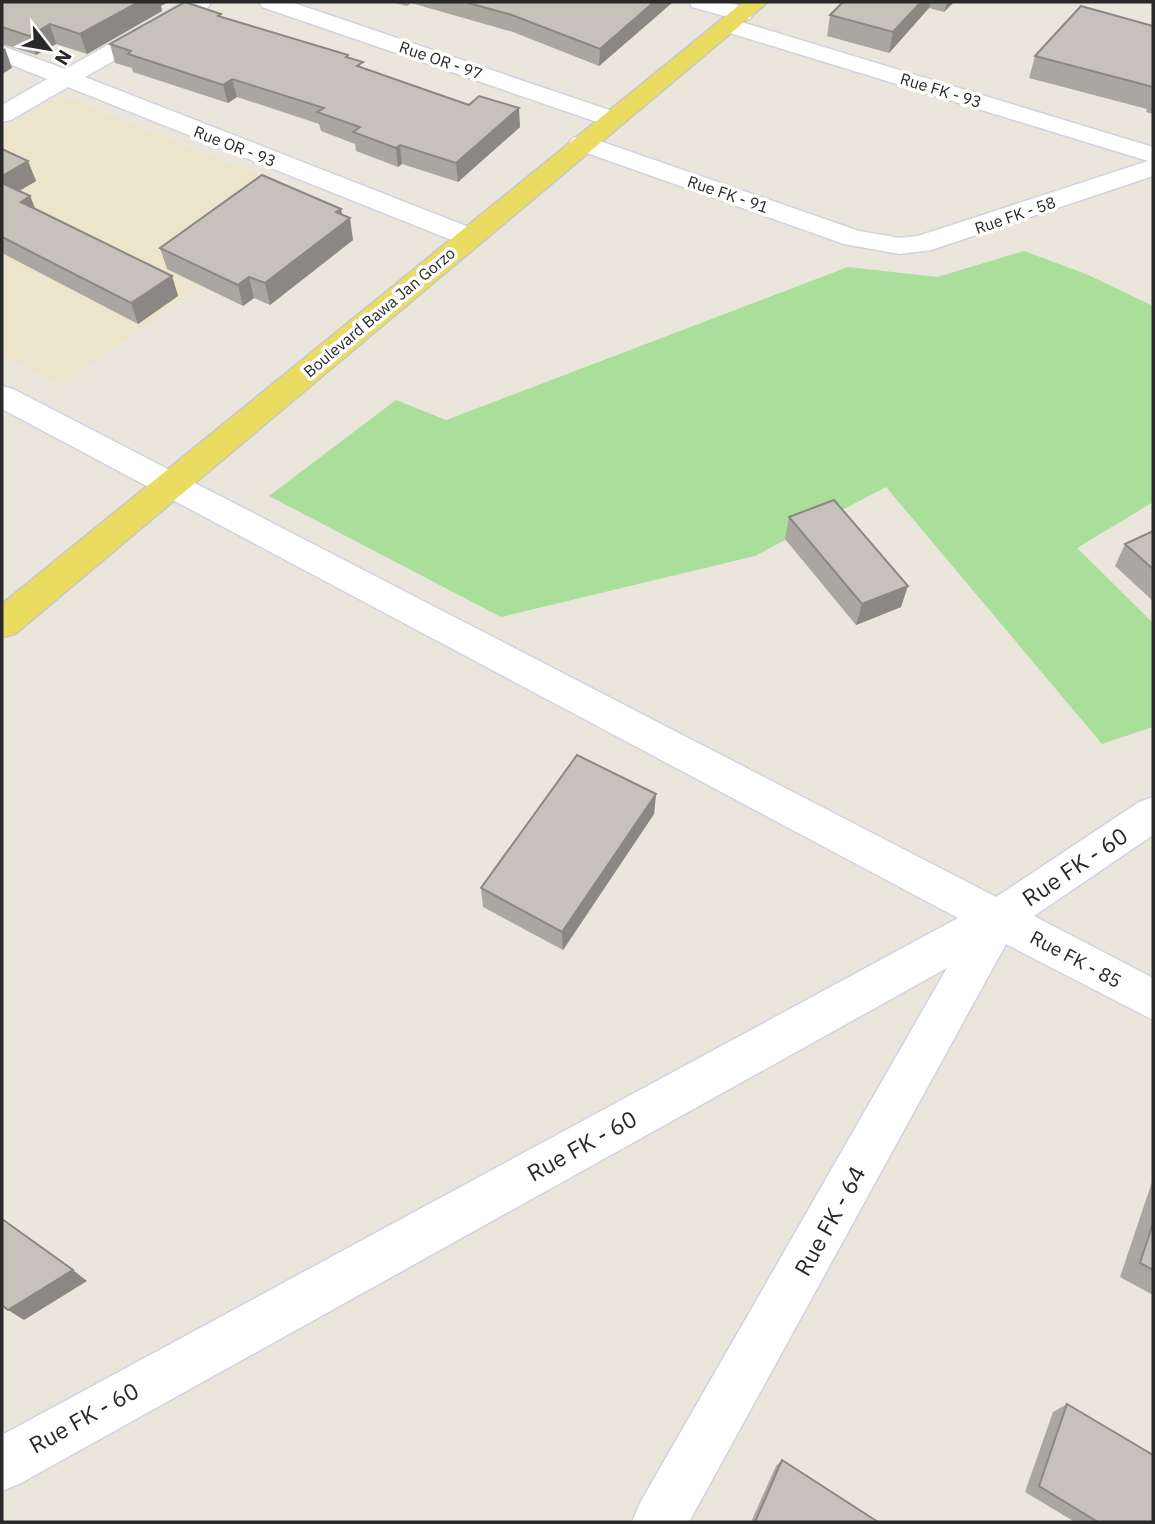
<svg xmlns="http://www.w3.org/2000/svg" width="1155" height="1524" font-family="'IBM Plex Sans',sans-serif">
	<rect width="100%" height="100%" fill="#ebe6db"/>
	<!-- education -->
	<polygon fill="#ece5cb" points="60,95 317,199 62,386 2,355 2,129"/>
	<!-- green -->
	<polygon fill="#a9df9a" points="1024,251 1086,274 1153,306 1153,502 1077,548 1153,623 1153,727 1102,744 886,487 755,556 501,617 269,496 396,400 446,420 848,267 937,277"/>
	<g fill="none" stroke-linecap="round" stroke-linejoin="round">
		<!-- minor casing -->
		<g stroke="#d0d2e1" stroke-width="3">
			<g id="minor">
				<polygon points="184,2 211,2 208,7 85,77 479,231 483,237 479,243 469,245 459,243 68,87 11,120 2,122 2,105 47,79 2,61 2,46 65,69"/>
				<polygon points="259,2 291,2 621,114 624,119 621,124 612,126 603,124 262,7"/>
				<path d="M 689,2 C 706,1 742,0 753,14 L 750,19 L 742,21 L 692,7 Z"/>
				<polygon points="728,18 1153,147 1153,176 931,250 900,254 844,244 573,148 569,143 573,138 582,135 591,138 859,231 900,238 918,236 1148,161 720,30 717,25 720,20"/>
				<polygon points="2,386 13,389 996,897 1139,802 1153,797 1153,835 1034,916 1153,978 1153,1020 1006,944 689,1522 632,1522 640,1503 947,968 21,1483 2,1491 2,1435 958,918 2,409"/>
			</g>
		</g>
		<!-- major casing -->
		<g stroke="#c7c7c7" stroke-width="3">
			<polygon id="major" points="743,2 768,2 15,634 2,637 2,604"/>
		</g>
		<!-- minor -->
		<use href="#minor" fill="#fff" fill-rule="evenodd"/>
		<!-- major -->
		<use href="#major" fill="#eadb61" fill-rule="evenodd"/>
	</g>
	<!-- wall -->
	<g fill="#aaa7a1">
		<polygon points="2,2 168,2 161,6 162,11 87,54 56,44 36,55 2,44"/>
		<polygon points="391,2 673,2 599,66 513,32 411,3 407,6"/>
		<polygon points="843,2 954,2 944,12 929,8 889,53 827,36 830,15"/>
		<polygon points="221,14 221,17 348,55 349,58 363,68 520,127 458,182 402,164 398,167 356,151 355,144 321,131 319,124 237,97 228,103 133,72 132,68 115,63 110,44"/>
		<polygon points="1153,26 1153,114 1146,112 1147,109 1029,78 1035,56"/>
		<polygon points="2,149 28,161 36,181 19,191 30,196 35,208 172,276 178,296 138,324 2,253"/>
		<polygon points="341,209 342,215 353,240 270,305 254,298 243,306 167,269 160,248"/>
		<polygon points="789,517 901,607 856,625 785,539"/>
		<polygon points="1153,531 1153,601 1115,566 1125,544"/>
		<polygon points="656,794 654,814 563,950 483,907 481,888"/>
		<polygon points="1153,1179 1153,1295 1120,1277"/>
		<polygon points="1067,1404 1153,1522 1075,1522 1025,1492 1053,1412"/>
		<polygon points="782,1460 878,1522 751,1522 776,1466"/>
	</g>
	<!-- shaded-wall -->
	<g fill="#8b8883">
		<polygon points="139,2 168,2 161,6 162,11 87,54 80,34"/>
		<polygon points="654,2 673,2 599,66 600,49"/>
		<polygon points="921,2 931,2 929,8 889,53 893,32"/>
		<polygon points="947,2 954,2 944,12"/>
		<polygon points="50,24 56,44 36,55 29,36"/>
		<polygon points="5,48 12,68 2,74 2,50"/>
		<polygon points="232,79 237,97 228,103 223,85"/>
		<polygon points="519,108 520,127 458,182 456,163"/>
		<polygon points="400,145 402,164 398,167 396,148"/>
		<polygon points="28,161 36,181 4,200 2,195 2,176"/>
		<polygon points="30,196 38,216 21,202"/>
		<polygon points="341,209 344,223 350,218 353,240 270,305 265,283 336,212"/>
		<polygon points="172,276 178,296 138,324 131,303"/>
		<polygon points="249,277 254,298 243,306 238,285"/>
		<polygon points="908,586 901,607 856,625 862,604"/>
		<polygon points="656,794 654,814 563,950 562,932"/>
		<polygon points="73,1270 87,1281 24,1320 8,1310"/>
	</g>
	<!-- building -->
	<g fill="#c6c2bb" stroke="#8b8883" stroke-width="2">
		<polygon points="2,2 139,2 80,34 50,24 29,36 2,27"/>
		<polygon points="185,2 221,14 218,16 348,55 346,57 363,62 357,66 469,105 479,96 519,108 456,163 400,145 396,148 353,132 360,127 317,112 324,108 232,79 223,85 128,54 131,51 110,44"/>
		<polygon points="465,2 654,2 600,49 512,15"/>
		<polygon points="843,2 921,2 893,32 830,15"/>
		<polygon points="1081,6 1153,26 1153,87 1035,56"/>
		<polygon points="2,149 28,161 2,176"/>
		<polygon points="262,175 341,209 336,212 350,218 265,283 249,277 238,285 160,248"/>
		<polygon points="2,183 30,196 21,202 172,276 131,303 2,237"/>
		<polygon points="834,500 908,586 862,604 789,517"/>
		<polygon points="1153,531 1153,569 1125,544"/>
		<polygon points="577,755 656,794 562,932 481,888"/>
		<polygon points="2,1219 73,1270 8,1310 2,1305"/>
		<polygon points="1153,1223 1153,1270 1140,1263"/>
		<polygon points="1067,1404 1153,1455 1153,1522 1098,1522 1039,1486"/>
		<polygon points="782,1460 878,1522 755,1522"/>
	</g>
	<g text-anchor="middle" stroke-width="7" stroke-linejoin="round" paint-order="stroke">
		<!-- far-street labels -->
		<g font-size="16" fill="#292929" stroke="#fff">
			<text transform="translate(441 60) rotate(19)" y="6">Rue OR - 97</text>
			<text transform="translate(941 90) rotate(17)" y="6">Rue FK - 93</text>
			<text transform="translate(235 146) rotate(21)" y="6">Rue OR - 93</text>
			<text transform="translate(728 194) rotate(19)" y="6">Rue FK - 91</text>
			<text transform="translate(1015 215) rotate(-19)" y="6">Rue FK - 58</text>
			<text transform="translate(379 312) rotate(-40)" y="6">Boulevard Bawa Jan Gorzo</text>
		</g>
		<!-- street labels -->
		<g font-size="19" fill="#292929" stroke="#fff">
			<text transform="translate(1076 959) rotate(28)" y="7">Rue FK - 85</text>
		</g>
		<!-- near-street labels -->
		<g font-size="23" fill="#292929" stroke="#fff">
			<text transform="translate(1075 867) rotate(-34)" y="8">Rue FK - 60</text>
			<text transform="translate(582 1146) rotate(-29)" y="8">Rue FK - 60</text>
			<text transform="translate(830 1221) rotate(-61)" y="8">Rue FK - 64</text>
			<text transform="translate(84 1418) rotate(-29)" y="8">Rue FK - 60</text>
		</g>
	</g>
	<!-- border -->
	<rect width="1155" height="1524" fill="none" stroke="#292929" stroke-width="7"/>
	<!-- north arrow -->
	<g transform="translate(49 49) rotate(121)" stroke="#ffffff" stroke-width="5" paint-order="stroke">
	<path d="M0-5L12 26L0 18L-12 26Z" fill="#292929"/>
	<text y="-10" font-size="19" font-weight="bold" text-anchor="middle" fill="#292929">N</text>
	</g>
</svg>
